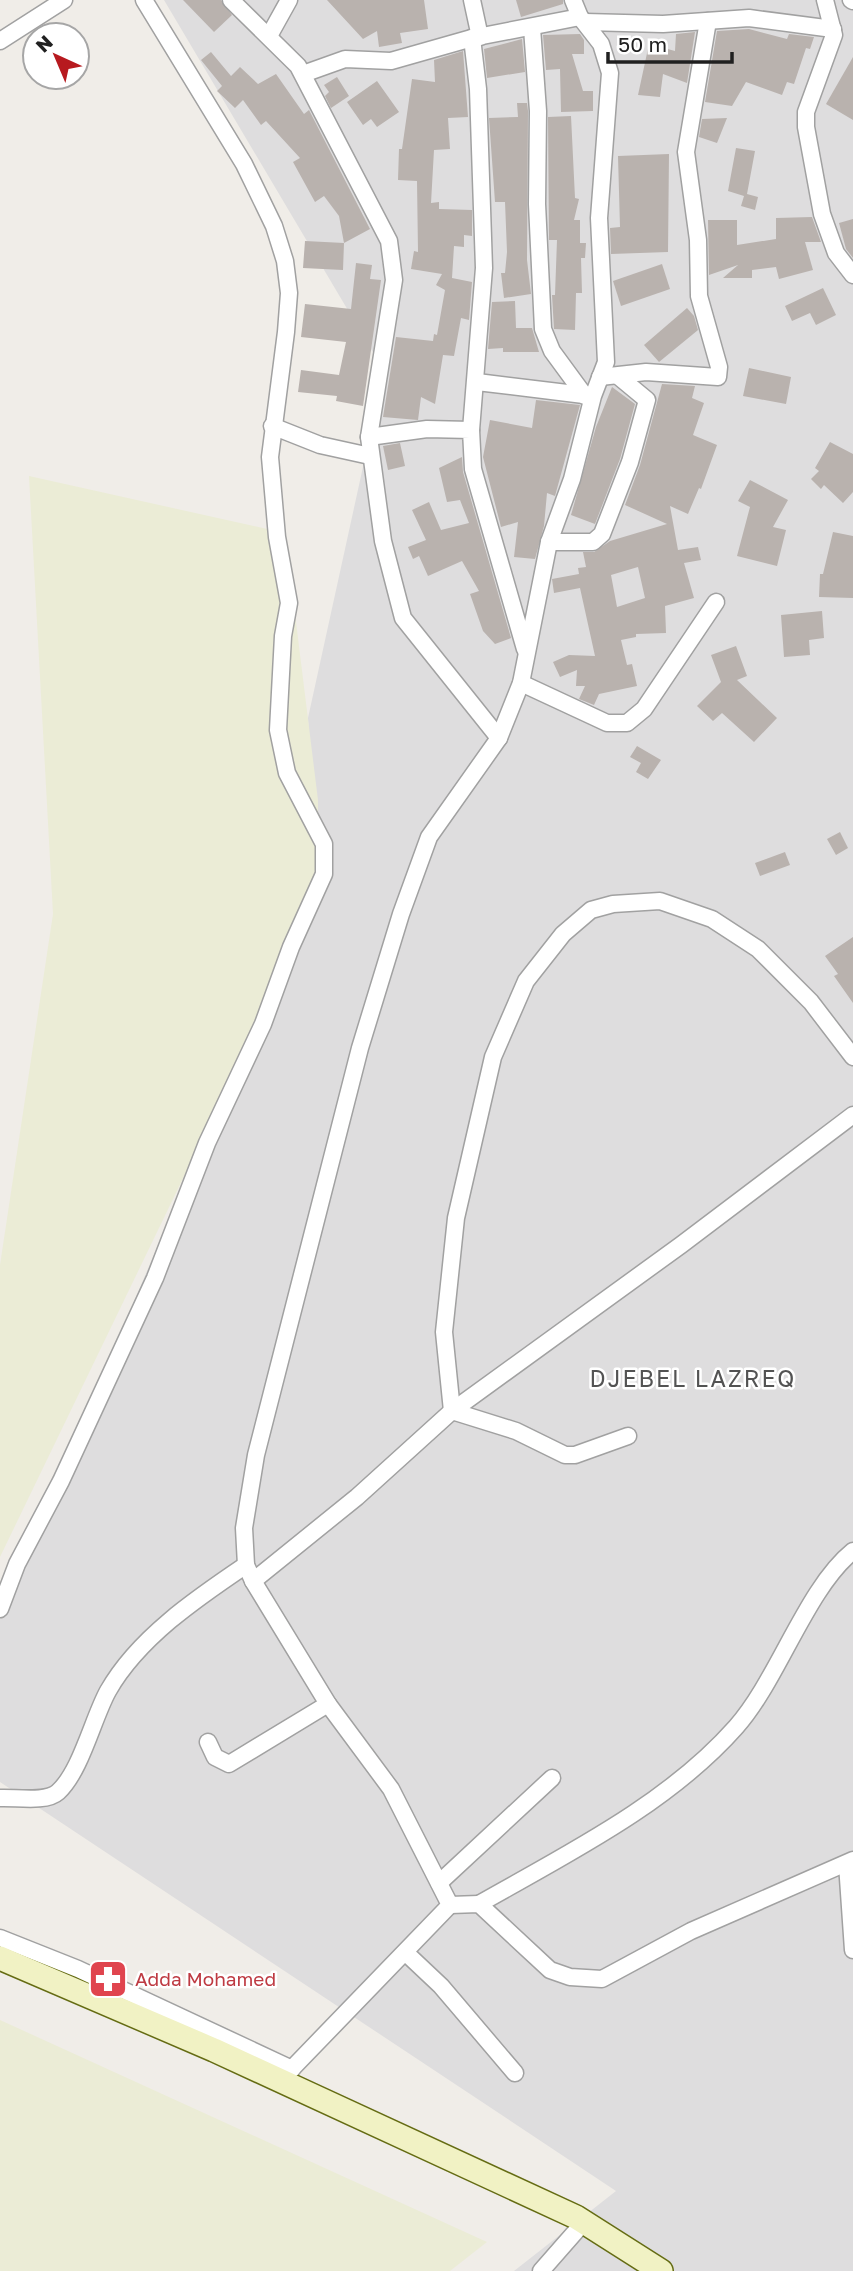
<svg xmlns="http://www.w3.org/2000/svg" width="853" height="2271" font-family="'Golos Text',sans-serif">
	<rect width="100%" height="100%" fill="#f0ede8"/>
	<!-- residential -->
	<polygon fill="#deddde" points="164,0 853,0 853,2271 514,2271 616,2191 0,1782 0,1618 205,1134 318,899 308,718 384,371"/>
	<!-- farmland -->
	<g fill="#ebecd6">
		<polygon points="29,476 285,533 318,800 318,899 0,1557 0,1265 53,914"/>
		<polygon points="0,2020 487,2242 450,2271 0,2271"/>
	</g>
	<!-- building -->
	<g fill="#b9b2ae" fill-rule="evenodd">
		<polygon points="183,0 221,0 232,15 214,32"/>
		<polygon points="327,0 424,0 428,29 400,33 402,43 379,47 377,31 363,39"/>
		<polygon points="516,0 563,0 563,4 521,17"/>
		<polygon points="749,29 787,39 789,34 814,37 810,49 806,48 794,84 787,82 782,95 746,82 732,106 705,102 717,31"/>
		<polygon points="695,32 687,83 663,74 660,97 638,95 649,44 675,51 676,34"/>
		<polygon points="580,34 584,40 584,54 572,54 583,91 593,91 593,111 561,112 560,69 546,70 543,35"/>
		<polygon points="522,39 525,72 487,78 484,49"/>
		<polygon points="463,51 468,117 448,118 450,149 434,150 431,203 439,202 439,209 472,210 472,236 464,235 464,247 454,246 452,278 472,282 469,320 461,318 454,356 443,355 435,404 421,397 418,420 383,417 396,337 433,341 434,334 437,335 445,290 436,285 442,274 411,269 414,251 418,252 417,181 398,180 399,149 402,149 412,79 435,82 434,60"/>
		<polygon points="211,52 231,76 240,67 258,84 276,74 304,114 309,110 370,229 344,243 343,270 303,268 305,241 344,243 339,216 324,196 315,202 293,162 300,158 266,121 261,125 243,100 235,108 217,91 222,86 201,60"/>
		<polygon points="853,57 853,120 826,104"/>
		<polygon points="337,77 349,96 331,108 325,96 329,92 324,85"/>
		<polygon points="377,81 399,112 377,127 371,119 363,125 347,102"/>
		<polygon points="517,103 527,103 528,111 527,260 531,294 504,298 501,273 505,273 507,252 505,202 495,202 489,118 518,117"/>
		<polygon points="571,116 575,198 579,199 574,220 580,220 580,243 586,243 585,258 581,258 582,293 576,293 575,330 554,329 552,295 555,295 557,240 549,240 548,117"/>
		<polygon points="727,118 717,143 699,137 702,119"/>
		<polygon points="736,148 755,151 747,194 758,197 755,210 741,206 744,196 728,191"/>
		<polygon points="669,154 668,252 611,254 610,228 620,227 618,156"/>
		<polygon points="812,217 821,242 805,242 813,270 779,279 776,267 752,270 752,278 723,278 738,265 709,275 708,220 737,220 737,245 776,239 776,218"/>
		<polygon points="853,219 853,258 846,249 839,223"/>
		<polygon points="356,263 372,265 370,279 381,280 363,406 336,401 337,396 298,392 301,370 339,375 346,342 301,337 305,304 351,309"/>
		<polygon points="662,264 670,289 621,306 613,281"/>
		<polygon points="823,288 836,315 816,325 810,313 792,321 785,306"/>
		<polygon points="515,301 516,328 532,328 539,352 503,352 503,348 488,349 492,302"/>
		<polygon points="687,308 694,316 698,330 659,362 644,345"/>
		<polygon points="749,368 791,377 786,404 743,396"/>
		<path d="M 662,384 L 695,386 L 692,398 L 704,403 L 693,435 L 717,445 L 701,489 L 699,488 L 688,514 L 670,506 L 678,550 L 698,547 L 701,560 L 684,563 L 694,598 L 665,606 L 666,633 L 636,634 L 636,637 L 621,640 L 627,665 L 632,664 L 637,686 L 599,694 L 594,705 L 579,699 L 585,686 L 576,686 L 577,670 L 560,677 L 553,662 L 569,655 L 595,656 L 580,588 L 554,593 L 552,579 L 579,574 L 578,568 L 586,567 L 583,552 L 594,552 L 610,541 L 667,524 L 625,505 L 640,465 ZM 638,567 L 645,598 L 617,607 L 611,575 Z"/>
		<polygon points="612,387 635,404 620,459 595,524 571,515 596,427"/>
		<polygon points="536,400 580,405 555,496 547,493 544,526 535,559 514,557 518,522 501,527 483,457 490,420 532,428"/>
		<polygon points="830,442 853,454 853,492 843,503 824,485 821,489 811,479 819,471 815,468"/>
		<polygon points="400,443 405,466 388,470 383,446"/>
		<polygon points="462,457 463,472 511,638 495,644 483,631 470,594 479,591 462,561 428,576 419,556 413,559 408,547 426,540 412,510 429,502 441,530 469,523 460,500 447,502 439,468"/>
		<polygon points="750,480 788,500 773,527 786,530 777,566 737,556 750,507 738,501"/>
		<polygon points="833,532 853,536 853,598 819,597 820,574 823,574"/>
		<polygon points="822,611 824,638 809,640 810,655 784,657 781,615"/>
		<polygon points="736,646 747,676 737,680 777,718 754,742 722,713 713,721 697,706 721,682 711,655"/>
		<polygon points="637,746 661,760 648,779 636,772 641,763 630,757"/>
		<polygon points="840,832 848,848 836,855 827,839"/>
		<polygon points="785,852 790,865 760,876 755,863"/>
		<polygon points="853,937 853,1003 834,976 838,974 825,956"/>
	</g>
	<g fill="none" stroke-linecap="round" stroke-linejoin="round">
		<!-- street casing -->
		<g stroke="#a1a1a1" stroke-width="19">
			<g id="street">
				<polyline points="231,0 298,66 389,241 394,280 369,437 383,541 403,618 499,738"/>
				<polyline points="472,0 480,37"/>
				<polyline points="825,0 834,35 806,112 806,127 822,214 836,253 853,275"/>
				<polyline points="851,0 853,1"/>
				<polyline points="585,22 663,24 749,18 833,29"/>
				<polyline points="532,28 538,111 537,204 543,329 552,351 585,396"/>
				<polyline points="269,36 289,0"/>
				<polyline points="0,41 64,0"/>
				<polyline points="303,74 345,59 391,61 472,38 580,17"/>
				<polyline points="600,377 646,372 718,377 719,367 699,296 698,240 686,152 708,21"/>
				<polyline points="477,382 592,396"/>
				<polyline points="272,426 320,445 370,456"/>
				<polyline points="471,430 484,268 478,89 472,38"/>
				<polyline points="369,437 427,429 471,430 473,469 525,649"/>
				<polyline points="549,542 593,542 602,534 630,462 647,400 618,376"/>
				<polyline points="521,683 607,723 627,723 644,709 716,602"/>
				<polyline points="628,1436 575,1455 565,1455 516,1431 452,1411 444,1332 456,1218 493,1057 526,981 563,934 591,910 613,904 660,901 712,919 758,949 811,1002 853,1057"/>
				<polyline points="253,1581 357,1497 452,1411 681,1245 853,1115"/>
				<polyline points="0,1609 17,1564 61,1481 155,1278 207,1143 263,1024 291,947 324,874 324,844 287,773 278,730 283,636 289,603 277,537 270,457 286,332 289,293 285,261 274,226 244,164 144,0"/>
				<polyline points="208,1742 215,1757 229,1764 328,1704"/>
				<path d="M 0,1798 C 15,1797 46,1803 58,1792 C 81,1771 93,1718 108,1691 C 138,1638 197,1598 246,1565"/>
				<polyline points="847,1864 853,1950"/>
				<polyline points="439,1883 552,1778"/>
				<path d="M 479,1904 C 567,1854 668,1804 736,1727 C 778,1680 806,1589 853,1551"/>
				<polyline points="450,1905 479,1904 550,1970 570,1977 602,1979 691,1931 853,1860"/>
				<polyline points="0,1938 78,1969 292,2069"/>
				<polyline points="406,1953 441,1986 515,2073"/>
				<polyline points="279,2082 450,1905 391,1789 328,1704 253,1581 246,1565 244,1528 256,1455 360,1048 401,914 429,837 499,738 521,683 549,542 572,479 593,396 606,362 599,218 610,73 601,44 580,17 573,0"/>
				<polyline points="541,2271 584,2222"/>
			</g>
		</g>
		<!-- secondary casing -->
		<g stroke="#656c13" stroke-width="26">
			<polyline id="secondary" points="0,1958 214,2050 576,2217 661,2271"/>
		</g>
		<!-- street -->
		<use href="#street" stroke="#fff" stroke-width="16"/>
		<!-- secondary -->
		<use href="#secondary" stroke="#f1f2c4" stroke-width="23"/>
	</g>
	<!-- icons -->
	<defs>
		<g id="pharmacy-square" transform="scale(2.0125)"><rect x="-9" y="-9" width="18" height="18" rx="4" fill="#e0444e" stroke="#fff"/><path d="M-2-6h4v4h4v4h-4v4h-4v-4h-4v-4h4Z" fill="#fff"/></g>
	</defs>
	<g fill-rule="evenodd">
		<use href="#pharmacy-square" x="108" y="1979"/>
	</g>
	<g text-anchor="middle" stroke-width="5" stroke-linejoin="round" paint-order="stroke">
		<!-- health labels -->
		<g font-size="19" fill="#be3a42" stroke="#fff" text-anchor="start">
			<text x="135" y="1986">Adda Mohamed</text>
		</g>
		<!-- quarter labels -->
		<g font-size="23" letter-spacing="2" fill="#535353" stroke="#fff">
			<text x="693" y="1387">DJEBEL LAZREQ</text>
		</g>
	</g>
	<!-- north arrow -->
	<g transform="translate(56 56) rotate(316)"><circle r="33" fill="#ffffff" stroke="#a6a6a6" stroke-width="2"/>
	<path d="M0-5L12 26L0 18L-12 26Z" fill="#b71a1f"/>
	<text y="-10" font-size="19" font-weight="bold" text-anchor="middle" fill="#202020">N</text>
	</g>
	<!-- scale -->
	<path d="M608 52v10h124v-10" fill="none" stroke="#202020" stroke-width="3.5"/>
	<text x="618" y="52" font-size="21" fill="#202020" stroke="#ffffff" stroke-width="5" paint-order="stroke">50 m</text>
</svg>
